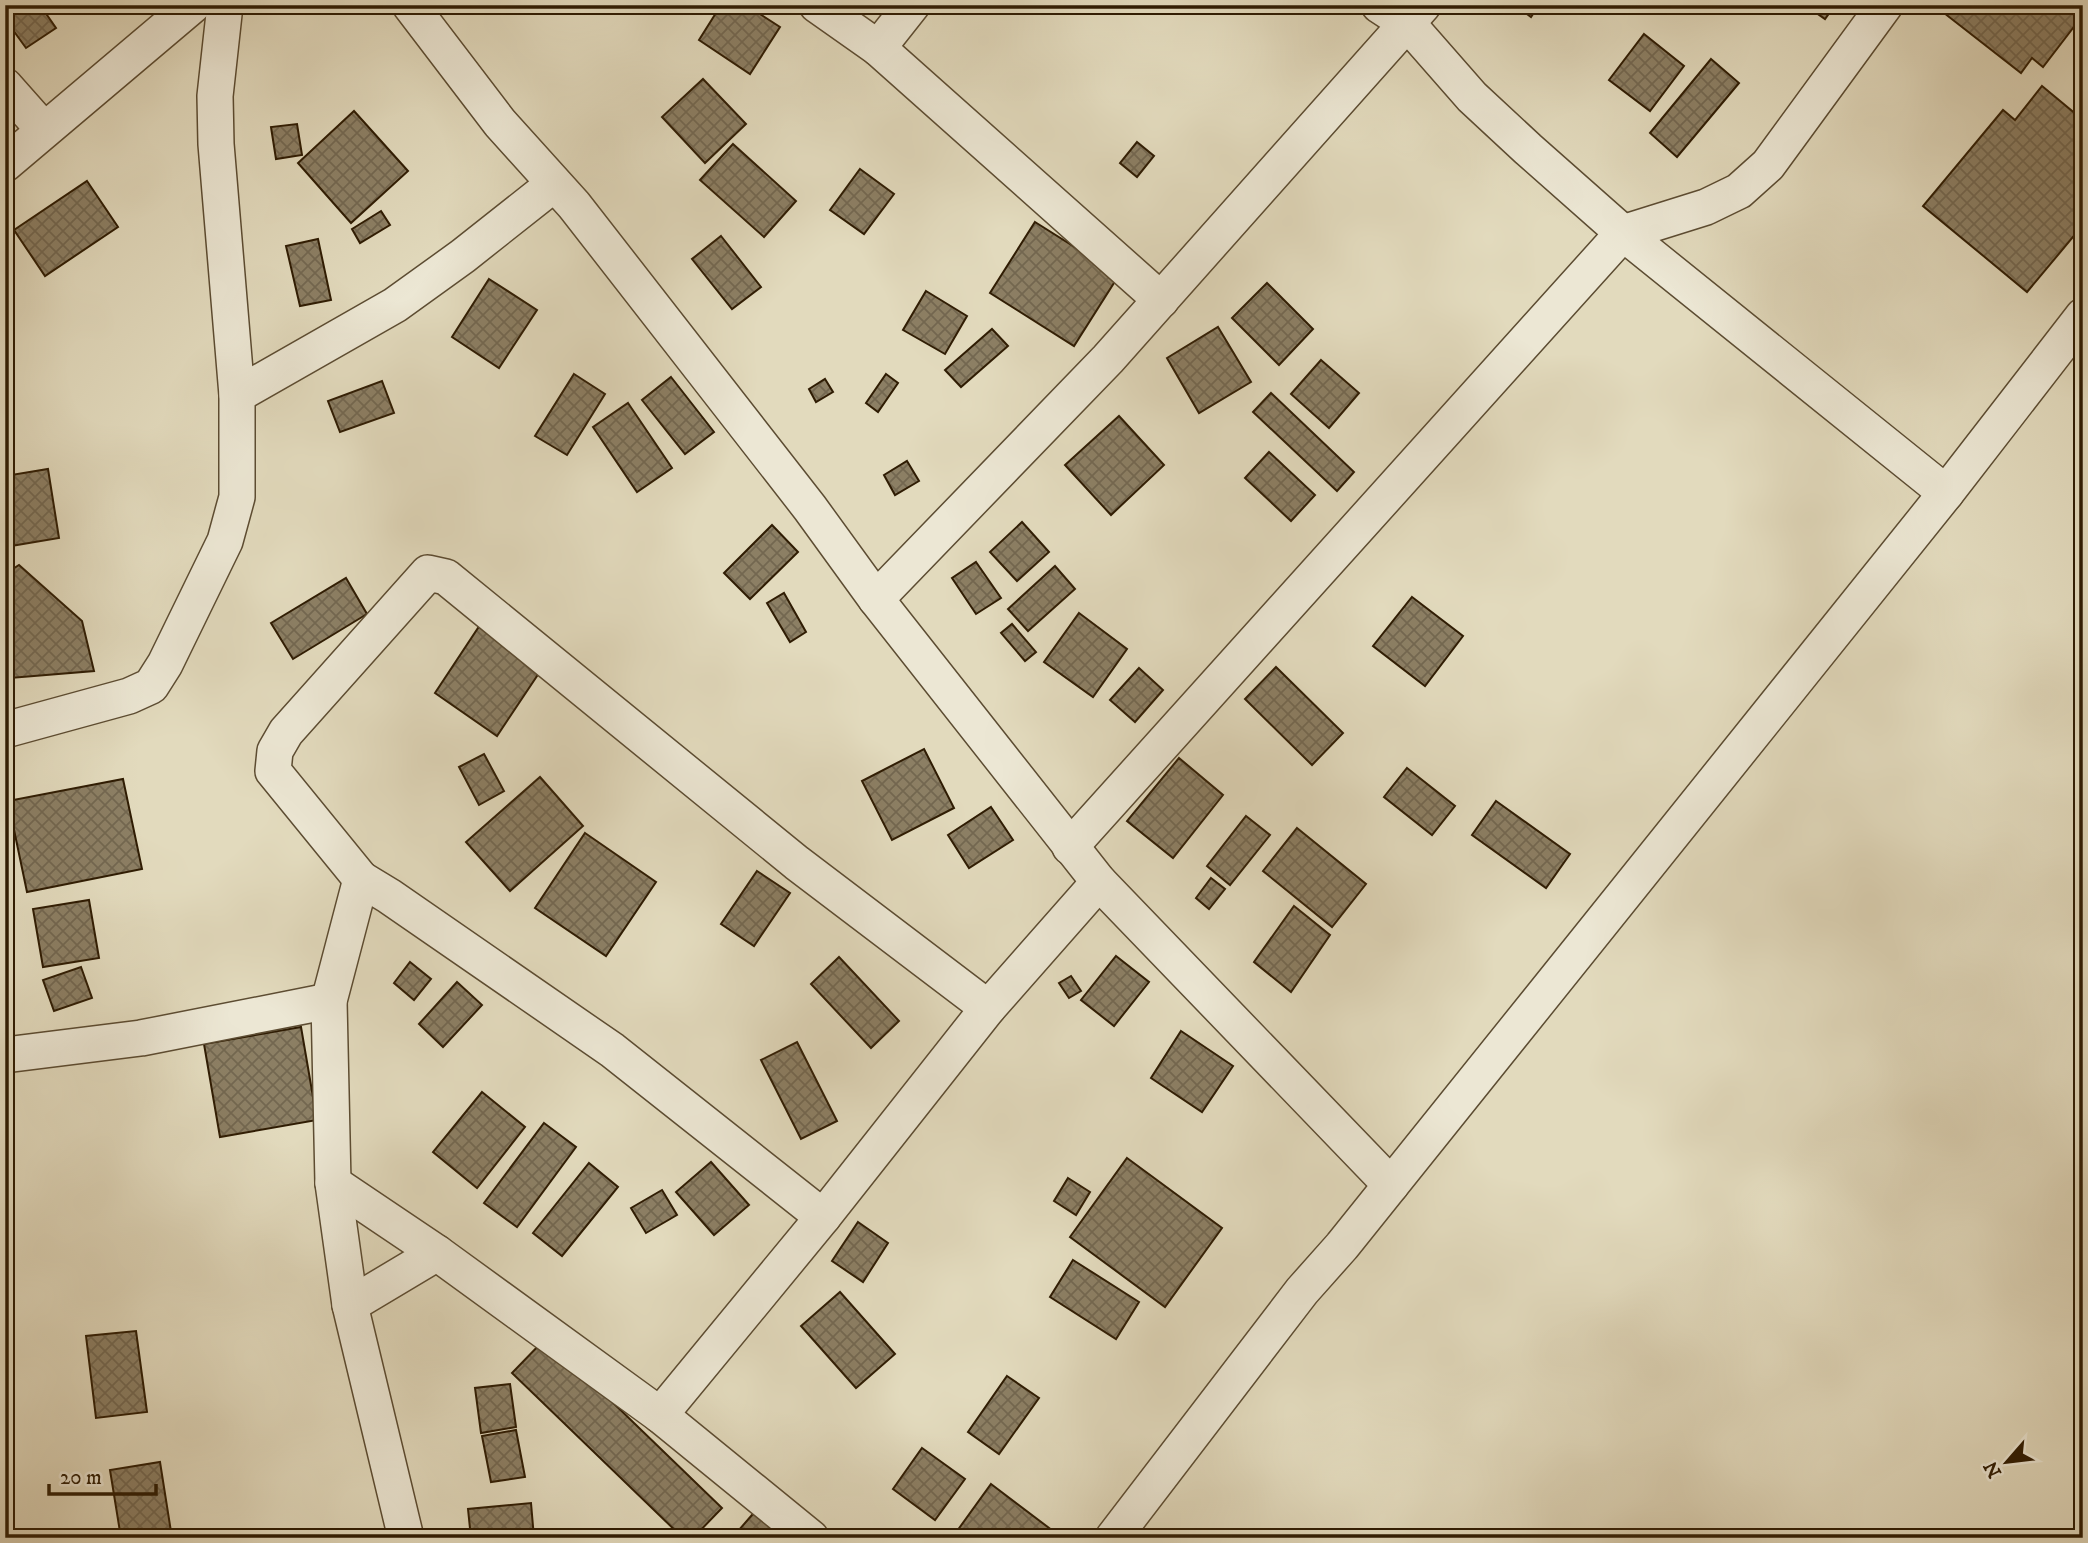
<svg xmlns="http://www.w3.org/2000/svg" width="2088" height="1543" font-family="'IM FELL DW Pica',serif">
	<defs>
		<pattern id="building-cross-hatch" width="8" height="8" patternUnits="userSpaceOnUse" patternTransform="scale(1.75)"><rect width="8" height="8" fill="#8c7f64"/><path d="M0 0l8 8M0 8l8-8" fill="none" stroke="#736750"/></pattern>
	</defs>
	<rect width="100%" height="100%" fill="#e2dabd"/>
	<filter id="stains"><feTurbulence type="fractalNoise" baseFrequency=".00286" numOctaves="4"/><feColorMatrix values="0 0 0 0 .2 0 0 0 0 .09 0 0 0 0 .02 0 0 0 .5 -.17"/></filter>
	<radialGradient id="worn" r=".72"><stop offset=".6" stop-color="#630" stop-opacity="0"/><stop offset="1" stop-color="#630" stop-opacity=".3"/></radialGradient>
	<!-- building -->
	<g fill="url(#building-cross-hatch)" stroke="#2f1c03" stroke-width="2">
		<polygon points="5,5 40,5 56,28 26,48 5,19"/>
		<polygon points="721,5 746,5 780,27 750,74 699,40"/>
		<polygon points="1515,5 1539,5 1531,17"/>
		<polygon points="1805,5 1835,5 1825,19"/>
		<polygon points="1936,5 2073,5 2083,13 2083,15 2043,67 2032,58 2021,73 1935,6"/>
		<polygon points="1644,34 1684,66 1650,111 1609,80"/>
		<polygon points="1711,59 1739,83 1677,157 1650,133"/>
		<polygon points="703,79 746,124 705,163 662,117"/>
		<polygon points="2042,86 2083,120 2083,225 2027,292 1923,206 2003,110 2015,120"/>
		<polygon points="354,111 408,171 351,223 298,163"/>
		<polygon points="297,124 302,155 276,159 271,127"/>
		<polygon points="1137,142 1154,156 1137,177 1120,163"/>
		<polygon points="733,144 796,201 764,237 700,180"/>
		<polygon points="860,169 894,194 864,234 830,210"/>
		<polygon points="87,181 118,227 45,276 14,230"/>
		<polygon points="381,211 390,225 360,243 352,229"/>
		<polygon points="1035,222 1119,275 1074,346 990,293"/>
		<polygon points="721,236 761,287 732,309 692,259"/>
		<polygon points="318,239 331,300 300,306 286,246"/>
		<polygon points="489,279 537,310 499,368 452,337"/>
		<polygon points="1267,283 1313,329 1279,365 1232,318"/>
		<polygon points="926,291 967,316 945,354 903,330"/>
		<polygon points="1218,327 1251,382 1199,413 1167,358"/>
		<polygon points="992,329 1008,346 961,387 945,370"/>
		<polygon points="1321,360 1359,393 1329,428 1291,394"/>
		<polygon points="574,374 605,394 567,455 535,436"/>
		<polygon points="886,374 898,383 878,412 866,403"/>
		<polygon points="671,377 714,432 685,454 642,400"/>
		<polygon points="825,379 833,392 816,402 809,389"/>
		<polygon points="382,381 394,413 340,432 328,401"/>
		<polygon points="1271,393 1354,472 1337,491 1253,412"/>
		<polygon points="628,403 672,468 637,492 593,427"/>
		<polygon points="1119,416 1164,465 1111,515 1065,465"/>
		<polygon points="1269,452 1315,495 1291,521 1245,478"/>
		<polygon points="907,461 919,481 895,495 884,475"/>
		<polygon points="48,469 59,538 5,547 5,476"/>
		<polygon points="1022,522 1049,552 1017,581 990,552"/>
		<polygon points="772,525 798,552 750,599 724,573"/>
		<polygon points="976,562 1001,598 976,614 952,578"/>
		<polygon points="19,565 82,621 94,671 10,678 5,671 5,574"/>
		<polygon points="1055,566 1075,589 1028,631 1008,609"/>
		<polygon points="346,578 367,614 293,659 271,623"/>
		<polygon points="784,593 806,632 790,642 767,603"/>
		<polygon points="1412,597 1463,636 1425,686 1373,646"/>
		<polygon points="1079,613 1127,649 1093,697 1044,662"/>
		<polygon points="1012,624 1036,652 1025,661 1001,633"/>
		<polygon points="480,625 543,667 497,736 435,693"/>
		<polygon points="1276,667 1343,733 1312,765 1245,699"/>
		<polygon points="1139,668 1163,690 1135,722 1110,700"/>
		<polygon points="924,749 954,808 892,840 862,781"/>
		<polygon points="484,754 504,791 479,805 459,767"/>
		<polygon points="1179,758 1223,795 1173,858 1127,821"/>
		<polygon points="1407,768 1455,806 1432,835 1384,797"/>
		<polygon points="540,777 583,826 510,891 466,842"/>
		<polygon points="123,779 142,869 27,892 8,801"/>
		<polygon points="1496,801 1570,854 1546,888 1472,835"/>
		<polygon points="991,807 1013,840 969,868 948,835"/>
		<polygon points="1246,816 1270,835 1230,885 1207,866"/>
		<polygon points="1297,828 1366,884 1332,927 1263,871"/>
		<polygon points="585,833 656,882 606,956 535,908"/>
		<polygon points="757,871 790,893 754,946 721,924"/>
		<polygon points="1211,878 1225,889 1209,909 1196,898"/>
		<polygon points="89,900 99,958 43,967 33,909"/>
		<polygon points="1294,906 1330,935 1291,992 1254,962"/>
		<polygon points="1116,956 1149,982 1114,1026 1081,1000"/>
		<polygon points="839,957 899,1021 871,1048 811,984"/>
		<polygon points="410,962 431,979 414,1000 394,983"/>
		<polygon points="81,967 92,998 54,1011 43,980"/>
		<polygon points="1071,976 1081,991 1069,998 1059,983"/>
		<polygon points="457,982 482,1005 443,1047 419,1024"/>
		<polygon points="301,1027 317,1120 220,1137 204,1044"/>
		<polygon points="1181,1031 1233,1066 1202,1112 1151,1078"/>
		<polygon points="797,1042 837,1121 801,1139 761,1060"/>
		<polygon points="482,1092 525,1127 477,1188 433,1152"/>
		<polygon points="544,1123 576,1147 517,1227 484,1203"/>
		<polygon points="1127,1158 1222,1228 1165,1307 1070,1237"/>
		<polygon points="711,1162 749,1205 714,1235 676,1192"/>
		<polygon points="589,1163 618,1187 562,1256 533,1233"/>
		<polygon points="1068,1178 1090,1192 1076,1215 1054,1201"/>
		<polygon points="662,1190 677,1215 646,1233 631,1208"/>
		<polygon points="858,1222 888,1243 863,1282 832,1261"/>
		<polygon points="1073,1260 1139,1302 1116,1339 1050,1297"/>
		<polygon points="840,1292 895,1354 856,1388 801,1326"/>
		<polygon points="136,1331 147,1412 96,1418 86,1336"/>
		<polygon points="546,1338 722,1508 693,1538 683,1538 512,1373"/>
		<polygon points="1007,1376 1039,1398 999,1454 968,1432"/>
		<polygon points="510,1384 516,1427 481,1433 475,1388"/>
		<polygon points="516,1430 525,1477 491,1482 482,1436"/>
		<polygon points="922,1448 965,1479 935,1520 893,1489"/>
		<polygon points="160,1462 172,1538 121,1538 110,1470"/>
		<polygon points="991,1484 1057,1534 1054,1538 952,1538"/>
		<polygon points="531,1503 534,1538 471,1538 468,1509"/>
		<polygon points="758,1508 792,1538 732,1538"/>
	</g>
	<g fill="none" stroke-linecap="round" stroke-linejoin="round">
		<!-- minor casing -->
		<g stroke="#5c4c32" stroke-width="38">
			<g id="minor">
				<polyline points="410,5 500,123 574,205 810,508 876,599 1099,882 1391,1185"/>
				<polyline points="817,5 878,48 1161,300"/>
				<polyline points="1379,5 1408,24 1472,97 1528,149 1623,233 1946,493"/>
				<polyline points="878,48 912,5"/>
				<polyline points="5,86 44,130"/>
				<polyline points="5,164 193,5"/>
				<polyline points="237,395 395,305 463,256 554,184"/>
				<polyline points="876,599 1108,359 1423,5"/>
				<polyline points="5,730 129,696 151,686 165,664 225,541 237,497 237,395 216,144 215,96 225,5"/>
				<polyline points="1070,847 1623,233 1706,207 1739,191 1768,165 1885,5"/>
				<polyline points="361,879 273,771 275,751 286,732 428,573 446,577 797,863 988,1008"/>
				<polyline points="5,1055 141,1038 329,1001"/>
				<polyline points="333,1183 437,1253 660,1415 811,1538"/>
				<polyline points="350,1305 437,1253"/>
				<polyline points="660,1415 823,1217 988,1008 1099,882"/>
				<polyline points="406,1538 350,1305 333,1183 329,1001 361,879 389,896 612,1050 823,1217"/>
				<polyline points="1113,1538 1302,1291 1342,1246 1946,493 2083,316"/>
			</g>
		</g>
		<!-- minor -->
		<use href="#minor" stroke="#ece7d4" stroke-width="35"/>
	</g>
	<!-- margin -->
	<rect width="2088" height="1543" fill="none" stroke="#e2dabd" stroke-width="28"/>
	<rect x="7" y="7" width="2074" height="1529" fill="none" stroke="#2f1c03" stroke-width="3.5"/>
	<rect x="14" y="14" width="2060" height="1515" fill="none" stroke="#2f1c03" stroke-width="2"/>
	<!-- north arrow -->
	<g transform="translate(2007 1462) rotate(242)" stroke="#ece7d4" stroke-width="5" paint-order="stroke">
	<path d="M0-5L12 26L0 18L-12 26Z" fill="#2f1c03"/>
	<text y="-10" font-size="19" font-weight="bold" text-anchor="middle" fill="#2f1c03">N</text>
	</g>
	<!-- scale -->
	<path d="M49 1484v10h107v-10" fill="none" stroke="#2f1c03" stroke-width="3.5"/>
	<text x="60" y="1484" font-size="21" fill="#2f1c03" stroke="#ece7d4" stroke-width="5" paint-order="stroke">20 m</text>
	<rect width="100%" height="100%" filter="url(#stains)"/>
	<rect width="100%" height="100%" fill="url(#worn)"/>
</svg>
